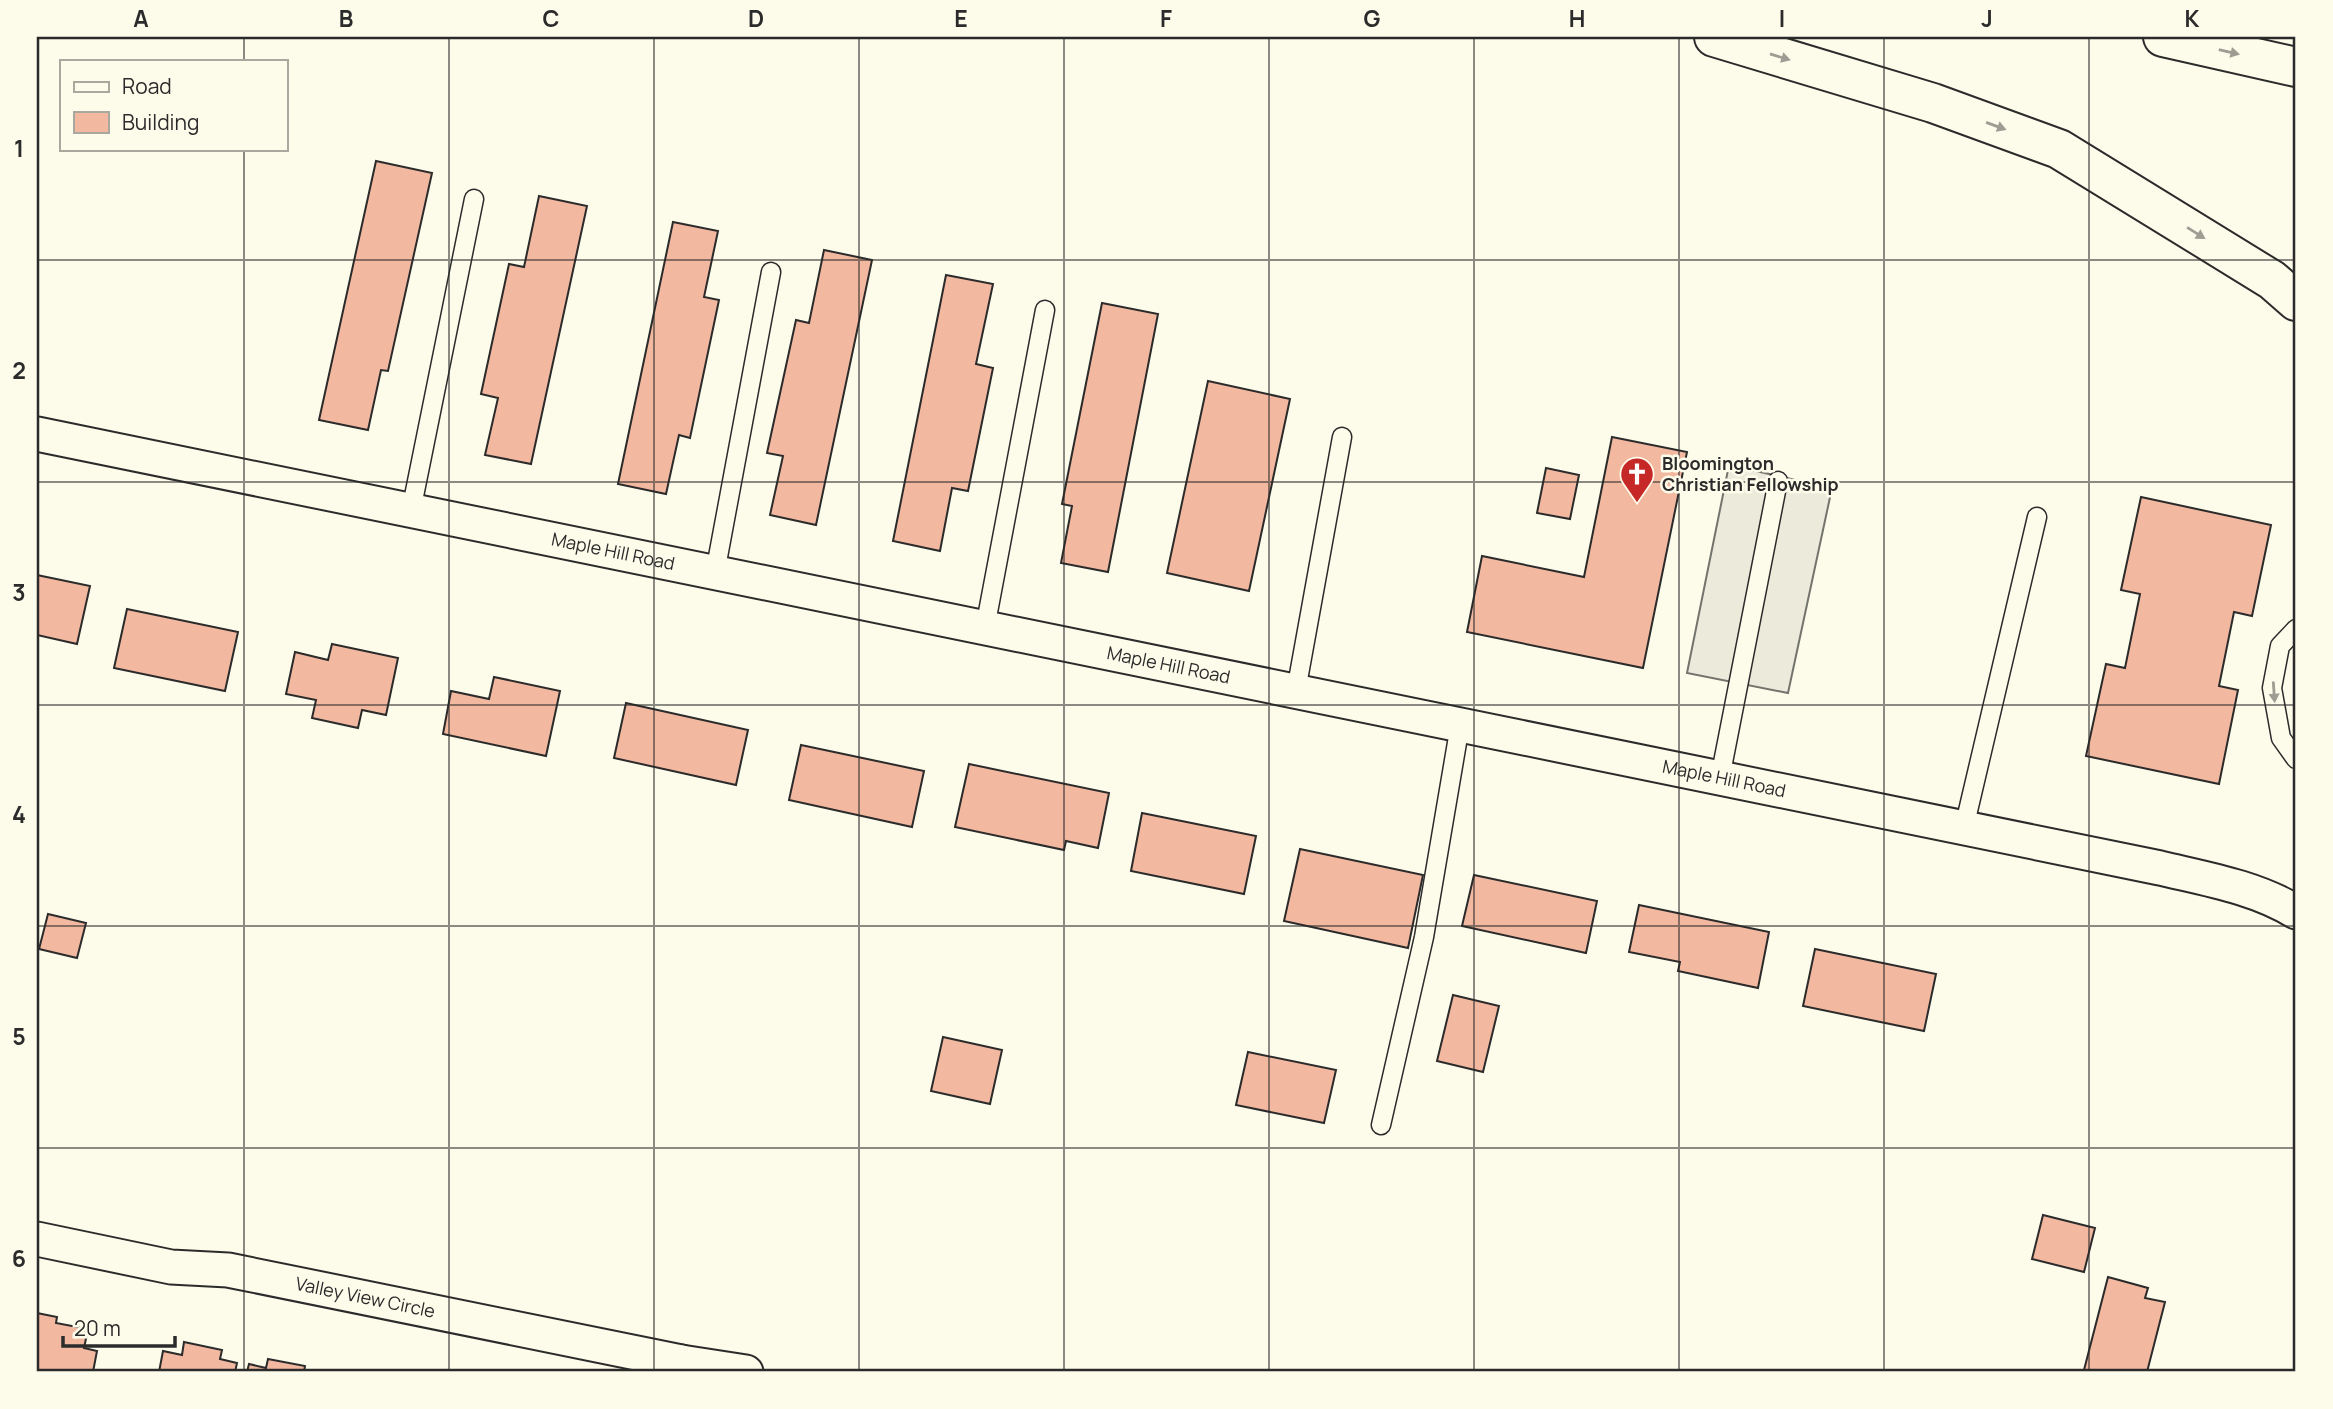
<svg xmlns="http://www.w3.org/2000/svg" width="2333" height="1409" font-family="Manrope,sans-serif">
	<rect width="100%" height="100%" fill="#fdfbea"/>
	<!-- parking -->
	<polygon fill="#eceadb" stroke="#74746e" stroke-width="2" points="1729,465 1832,488 1788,693 1687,673"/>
	<!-- building -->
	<g fill="#f2b8a0" stroke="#2b2b2b" stroke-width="2">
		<polygon points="376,161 432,173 388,371 381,370 368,430 319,420"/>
		<polygon points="539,196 587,206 531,464 485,455 498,398 481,394 509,264 524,267"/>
		<polygon points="673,222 718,231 704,297 719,300 690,438 679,435 666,494 618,484"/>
		<polygon points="824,250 872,260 816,525 770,515 783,456 767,453 796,320 809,323"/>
		<polygon points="946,275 993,284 976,364 993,368 968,491 952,488 940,551 893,541"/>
		<polygon points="1102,303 1158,314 1108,572 1061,563 1072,506 1062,504"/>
		<polygon points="1208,381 1290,399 1249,591 1167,573"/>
		<polygon points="1612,437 1687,452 1643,668 1467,632 1482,556 1584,577"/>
		<polygon points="1546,468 1579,475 1570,519 1537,513"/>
		<polygon points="2141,497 2271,525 2252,616 2234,612 2219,686 2238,690 2219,784 2086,756 2106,664 2125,668 2140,594 2121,590"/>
		<polygon points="37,575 90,586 77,644 37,635"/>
		<polygon points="127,609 238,632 225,691 114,668"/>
		<polygon points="332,644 398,658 386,715 362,710 358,728 312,718 316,700 286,694 295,652 328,660"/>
		<polygon points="494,677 560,691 546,756 443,734 451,691 489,699"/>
		<polygon points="626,703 748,730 736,785 614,758"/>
		<polygon points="801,745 924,771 912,827 789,800"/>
		<polygon points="969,764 1109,793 1098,848 1066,841 1064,850 955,827"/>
		<polygon points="1142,813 1256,836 1244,894 1131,871"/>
		<polygon points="1300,849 1423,875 1408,948 1284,921"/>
		<polygon points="1474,875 1597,901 1586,953 1462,926"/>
		<polygon points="1639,905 1769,932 1758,988 1678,971 1680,962 1629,952"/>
		<polygon points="48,914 86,923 77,958 39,949"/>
		<polygon points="1815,949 1936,974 1924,1031 1803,1006"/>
		<polygon points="1453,995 1499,1006 1483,1072 1437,1061"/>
		<polygon points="943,1037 1002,1050 990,1104 931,1091"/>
		<polygon points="1248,1052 1336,1070 1324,1123 1236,1105"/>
		<polygon points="2043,1215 2095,1228 2084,1272 2032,1259"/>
		<polygon points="2108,1277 2148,1288 2145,1298 2165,1302 2147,1372 2095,1372 2084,1370"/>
		<polygon points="37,1313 57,1317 56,1323 88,1329 84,1348 97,1351 93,1372 37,1372"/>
		<polygon points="184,1342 222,1350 220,1359 237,1363 235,1372 159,1372 163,1351 182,1355"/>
		<polygon points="268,1359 305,1366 304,1372 247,1372 249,1364 266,1368"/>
	</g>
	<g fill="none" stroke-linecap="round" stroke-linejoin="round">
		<!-- lane casing -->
		<g stroke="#2b2b2b" stroke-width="21">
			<g id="lane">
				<polyline points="411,511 474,199"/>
				<polyline points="715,573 771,272"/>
				<polyline points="985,628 1045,310"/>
				<polyline points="2296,629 2280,646 2272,688 2281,738 2296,759"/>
				<polyline points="1296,691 1342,437"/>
				<polyline points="1720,778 1778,481"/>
				<polyline points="1964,828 2037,517"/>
				<polyline points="1381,1125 1424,937 1460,725"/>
			</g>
		</g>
		<!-- street casing -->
		<g stroke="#2b2b2b" stroke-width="37">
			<g id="street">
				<path id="s1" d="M 37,434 L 2160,868 C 2206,879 2255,887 2296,912"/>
				<path id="s2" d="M 37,1239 L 171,1267 L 228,1270 L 681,1362 L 679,1372"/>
				<polyline points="681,1362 746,1372"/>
			</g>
		</g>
		<!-- highway casing -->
		<g stroke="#2b2b2b" stroke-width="42">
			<g id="highway">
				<polyline points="1714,37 1933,103 2059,149 2272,280 2296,301"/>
				<polyline points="2163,37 2296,67"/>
			</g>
		</g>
		<!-- lane -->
		<use href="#lane" stroke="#fdfbea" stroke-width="18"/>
		<!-- street -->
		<use href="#street" stroke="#fdfbea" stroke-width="33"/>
		<!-- highway -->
		<use href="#highway" stroke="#fdfbea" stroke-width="38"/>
	</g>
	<!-- one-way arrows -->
	<defs><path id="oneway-solid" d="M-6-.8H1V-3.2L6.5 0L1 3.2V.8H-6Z" transform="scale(1.75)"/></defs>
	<g fill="#9e9d94">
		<use href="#oneway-solid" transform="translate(2229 52) rotate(13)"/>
		<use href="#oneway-solid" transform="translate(1780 57) rotate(17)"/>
		<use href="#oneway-solid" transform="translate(1996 126) rotate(20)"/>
		<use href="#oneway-solid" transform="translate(2196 233) rotate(32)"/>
		<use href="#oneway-solid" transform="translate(2274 692) rotate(86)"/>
	</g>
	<!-- grid -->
	<path fill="none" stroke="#2b2b2b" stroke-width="2" stroke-opacity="0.55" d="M 244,37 L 244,61M 449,37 L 449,1372M 654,37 L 654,1372M 859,37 L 859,1372M 1064,37 L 1064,1372M 1269,37 L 1269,1372M 1474,37 L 1474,1372M 1679,37 L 1679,1372M 1884,37 L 1884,1372M 2089,37 L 2089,1372M 244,149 L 244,1372M 37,260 L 2296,260M 37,482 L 2296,482M 37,705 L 2296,705M 37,926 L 2296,926M 37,1148 L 2296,1148"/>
	<!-- icons -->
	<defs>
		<g id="church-pin" transform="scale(1.75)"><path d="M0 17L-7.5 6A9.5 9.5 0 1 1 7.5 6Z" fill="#c62828" stroke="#fdfbea"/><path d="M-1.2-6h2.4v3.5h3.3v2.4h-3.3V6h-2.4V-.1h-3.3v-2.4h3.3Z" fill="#fff"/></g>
	</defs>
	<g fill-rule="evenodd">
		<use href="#church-pin" x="1637" y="474"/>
	</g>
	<g text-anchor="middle" stroke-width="5" stroke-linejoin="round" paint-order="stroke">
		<!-- poi labels -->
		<g font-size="18" font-weight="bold" fill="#2b2b2b" stroke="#fdfbea" text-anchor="start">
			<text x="1662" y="470">Bloomington<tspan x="1662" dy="21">Christian Fellowship</tspan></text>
		</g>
		<!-- street labels -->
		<g font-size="18" fill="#2b2b2b" stroke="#fdfbea">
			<text dy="6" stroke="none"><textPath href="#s1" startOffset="588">Maple Hill Road</textPath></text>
			<text dy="6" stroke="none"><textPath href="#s1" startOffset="1155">Maple Hill Road</textPath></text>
			<text dy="6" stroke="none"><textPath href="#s1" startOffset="1722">Maple Hill Road</textPath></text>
			<text dy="6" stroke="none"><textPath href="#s2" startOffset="334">Valley View Circle</textPath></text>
		</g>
	</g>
	<!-- border -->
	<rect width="2333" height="1409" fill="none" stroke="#fdfbea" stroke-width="77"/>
	<!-- legend -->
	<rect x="60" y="60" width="228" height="91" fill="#fdfbea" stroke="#a9a89e" stroke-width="2"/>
	<rect x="74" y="82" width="35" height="10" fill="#fdfbea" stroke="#a9a89e" stroke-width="2"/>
	<text x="122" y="94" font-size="21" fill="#2b2b2b">Road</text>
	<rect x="74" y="112" width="35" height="21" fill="#f2b8a0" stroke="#a9a89e" stroke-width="2"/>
	<text x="122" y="130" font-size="21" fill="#2b2b2b">Building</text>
	<!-- scale -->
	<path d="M63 1336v10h112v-10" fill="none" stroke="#2b2b2b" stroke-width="3.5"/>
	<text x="74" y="1336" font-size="21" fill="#2b2b2b" stroke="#fdfbea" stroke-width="5" paint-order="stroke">20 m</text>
	<rect x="38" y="38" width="2256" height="1332" fill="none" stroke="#2b2b2b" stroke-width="2.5"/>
	<g font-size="23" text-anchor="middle" font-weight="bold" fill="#2b2b2b">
		<text x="141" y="27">A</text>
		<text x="346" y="27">B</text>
		<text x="551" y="27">C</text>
		<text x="756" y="27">D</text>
		<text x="961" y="27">E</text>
		<text x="1166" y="27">F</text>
		<text x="1372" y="27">G</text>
		<text x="1577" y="27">H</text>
		<text x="1782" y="27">I</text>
		<text x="1987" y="27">J</text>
		<text x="2192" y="27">K</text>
		<text x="19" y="157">1</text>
		<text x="19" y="379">2</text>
		<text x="19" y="601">3</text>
		<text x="19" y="823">4</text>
		<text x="19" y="1045">5</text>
		<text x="19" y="1267">6</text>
	</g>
</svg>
